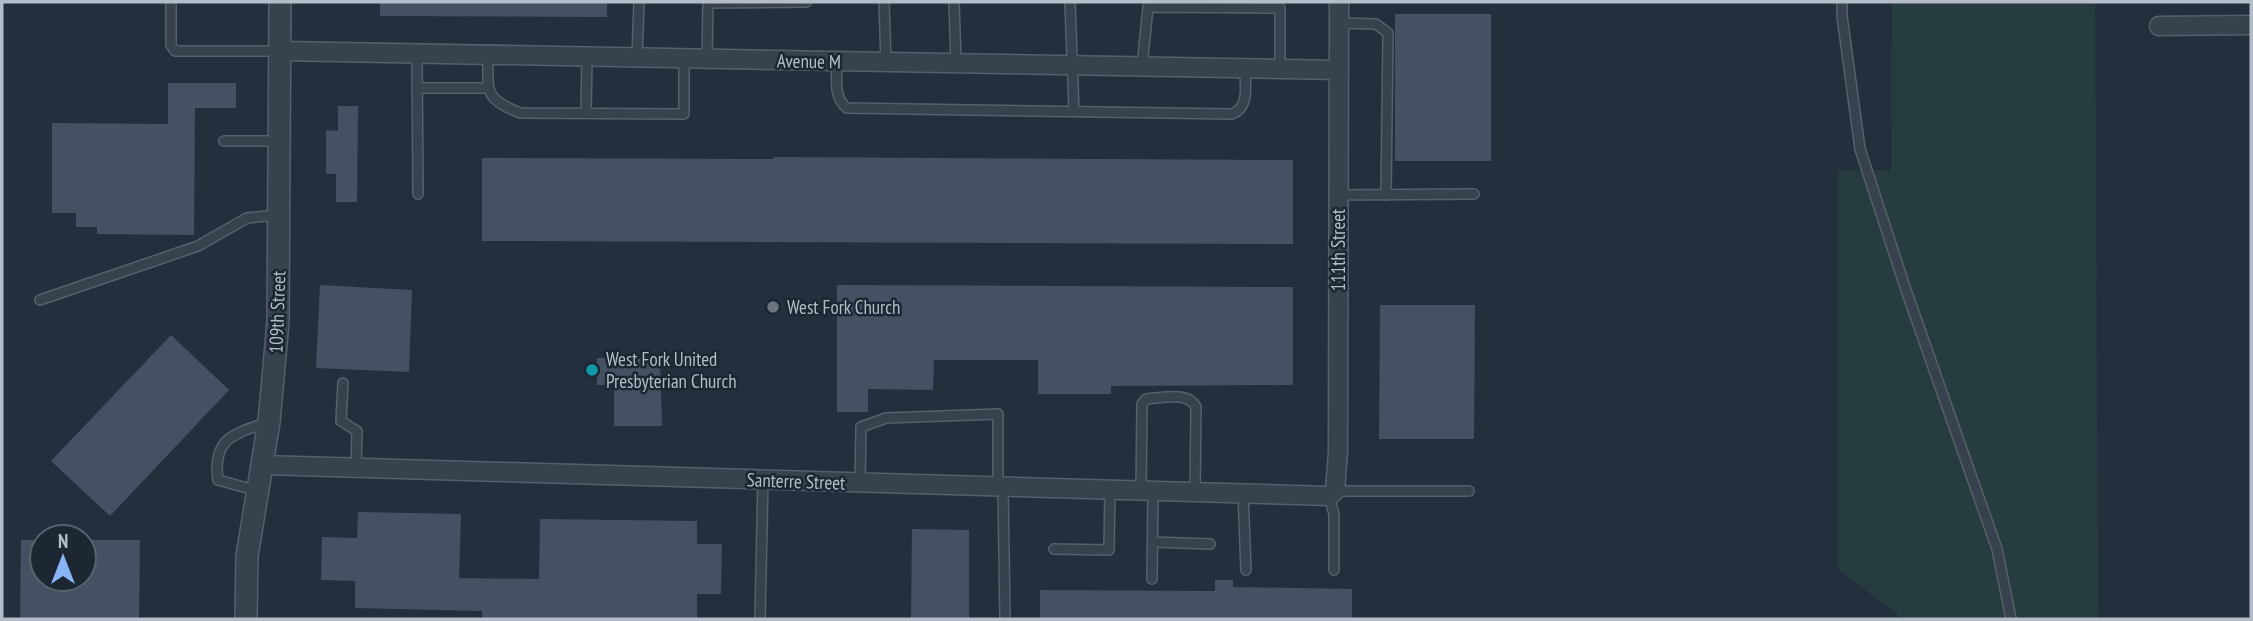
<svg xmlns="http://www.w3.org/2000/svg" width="2253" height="621" font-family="'PT Sans Narrow',sans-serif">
	<rect width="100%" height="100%" fill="#242f3e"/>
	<!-- green -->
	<polygon fill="#263c3f" points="1892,2 2095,2 2098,619 1903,619 1838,569 1838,170 1891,170"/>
	<!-- building -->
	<g fill="#455162">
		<polygon points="380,2 607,2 607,17 380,16"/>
		<rect x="1395" y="14" width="96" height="147"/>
		<polygon points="168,83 236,83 236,108 195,108 194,235 97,234 97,227 76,227 76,213 52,213 52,123 168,124"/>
		<polygon points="338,106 358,106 357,202 336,202 336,174 326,174 326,130 338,131"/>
		<polygon points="774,157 1293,160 1293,244 482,241 482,158 774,159"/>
		<polygon points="320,285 412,290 409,372 316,368"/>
		<polygon points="837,285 1293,287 1293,385 1111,386 1111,394 1038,394 1038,360 934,360 933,390 868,389 868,412 837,412"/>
		<polygon points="1380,305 1475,305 1474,439 1379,439"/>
		<polygon points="171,335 229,390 110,516 51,461"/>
		<polygon points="597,358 660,358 662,426 614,426 614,385 597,385"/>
		<polygon points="358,512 461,514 459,578 539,579 540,519 697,521 697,544 722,544 721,594 697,594 697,619 482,619 482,611 355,608 355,581 321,580 322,537 357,538"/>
		<polygon points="912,529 969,530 969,619 911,619"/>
		<polygon points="21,540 42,540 42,579 84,579 84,540 140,540 139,619 20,619"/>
		<polygon points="1215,580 1233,580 1233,587 1352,589 1352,619 1040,619 1040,590 1215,591"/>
	</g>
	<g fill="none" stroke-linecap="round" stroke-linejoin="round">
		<!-- service casing -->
		<g stroke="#565f6c" stroke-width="12">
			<g id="service">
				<polyline points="171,2 171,45 175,51 280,51"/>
				<polyline points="884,2 886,63"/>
				<polyline points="954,2 956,64"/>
				<polyline points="1070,2 1074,111"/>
				<polyline points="1842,2 1842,16 1860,149 1906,290 1997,549 2011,619"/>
				<polyline points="1339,23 1376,24 1388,33 1386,195"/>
				<polyline points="417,55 418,194"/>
				<path d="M 488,56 C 488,93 484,98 520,113 L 684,114 L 684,59"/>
				<polyline points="637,58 639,2"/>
				<polyline points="707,59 708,3 806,2"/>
				<path d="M 837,62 C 837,77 833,98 847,108 L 1232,114 C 1250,107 1245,86 1245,69"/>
				<polyline points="1142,67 1148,7 1280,8 1280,69"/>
				<polyline points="417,88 488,88"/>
				<polyline points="586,113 587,57"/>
				<polyline points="224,141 278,141"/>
				<polyline points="1338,195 1474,194"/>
				<polyline points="40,300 198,246 247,218 278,215"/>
				<polyline points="343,383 341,421 357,431 356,468"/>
				<polyline points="860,483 861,427 886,418 998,414 998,487"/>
				<polyline points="1003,487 1005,619"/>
				<path d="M 258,491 L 218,480 C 212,438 234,434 268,422"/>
				<path d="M 1141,491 L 1142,404 L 1146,399 C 1161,398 1189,391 1196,407 L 1195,492"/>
				<polyline points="1335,491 1469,491"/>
				<polyline points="1243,493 1246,570"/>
				<polyline points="1329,496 1334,514 1334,570"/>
				<polyline points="1153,542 1210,544"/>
				<polyline points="1054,549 1109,550 1110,490"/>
				<polyline points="1152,579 1153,491"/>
				<polyline points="760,619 763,480"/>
			</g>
		</g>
		<!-- minor casing -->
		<g stroke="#565f6c" stroke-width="21">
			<g id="minor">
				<polyline points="2159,26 2251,25"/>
				<polyline points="280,51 1339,70"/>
				<polyline points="263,465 1329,496 1335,491 1338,452 1339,2"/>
			</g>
		</g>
		<!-- tertiary casing -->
		<g stroke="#565f6c" stroke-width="24">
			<polyline id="tertiary" points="246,619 247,556 269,422 278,322 280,2"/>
		</g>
		<!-- service -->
		<use href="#service" stroke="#38414e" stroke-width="9"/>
		<!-- minor -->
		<use href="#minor" stroke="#38414e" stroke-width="18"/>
		<!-- tertiary -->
		<use href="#tertiary" stroke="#38414e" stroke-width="21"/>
	</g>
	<!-- markers -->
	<circle fill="#6b7280" stroke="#1d2633" stroke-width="2.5" cx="773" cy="307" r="7"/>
	<circle fill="#0f9aa8" stroke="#1d2633" stroke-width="2.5" cx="592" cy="370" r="7"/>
	<g text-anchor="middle" stroke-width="5" stroke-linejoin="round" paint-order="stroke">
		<!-- street labels -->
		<g font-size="19" fill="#b4bcc9" stroke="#1d2633">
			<text transform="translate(809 61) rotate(1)" y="7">Avenue M</text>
			<text transform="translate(1338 250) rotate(-90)" y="7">111th Street</text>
			<text transform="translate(277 312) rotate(-88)" y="7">109th Street</text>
			<text transform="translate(796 481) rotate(2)" y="7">Santerre Street</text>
		</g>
		<!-- poi labels -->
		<g font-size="19" fill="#b4bcc9" stroke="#1d2633" text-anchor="start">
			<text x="787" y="314">West Fork Church</text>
			<text x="606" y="366">West Fork United<tspan x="606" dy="22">Presbyterian Church</tspan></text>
		</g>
	</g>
	<!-- border -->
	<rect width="2253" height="621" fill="none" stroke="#b4bcc9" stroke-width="7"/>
	<!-- north arrow -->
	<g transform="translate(63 558)"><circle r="33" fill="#1d2633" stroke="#59626f" stroke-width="2"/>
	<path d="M0-5L12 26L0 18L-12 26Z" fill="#8ab4f8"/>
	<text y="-10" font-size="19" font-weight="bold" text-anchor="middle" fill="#b4bcc9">N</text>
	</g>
</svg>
